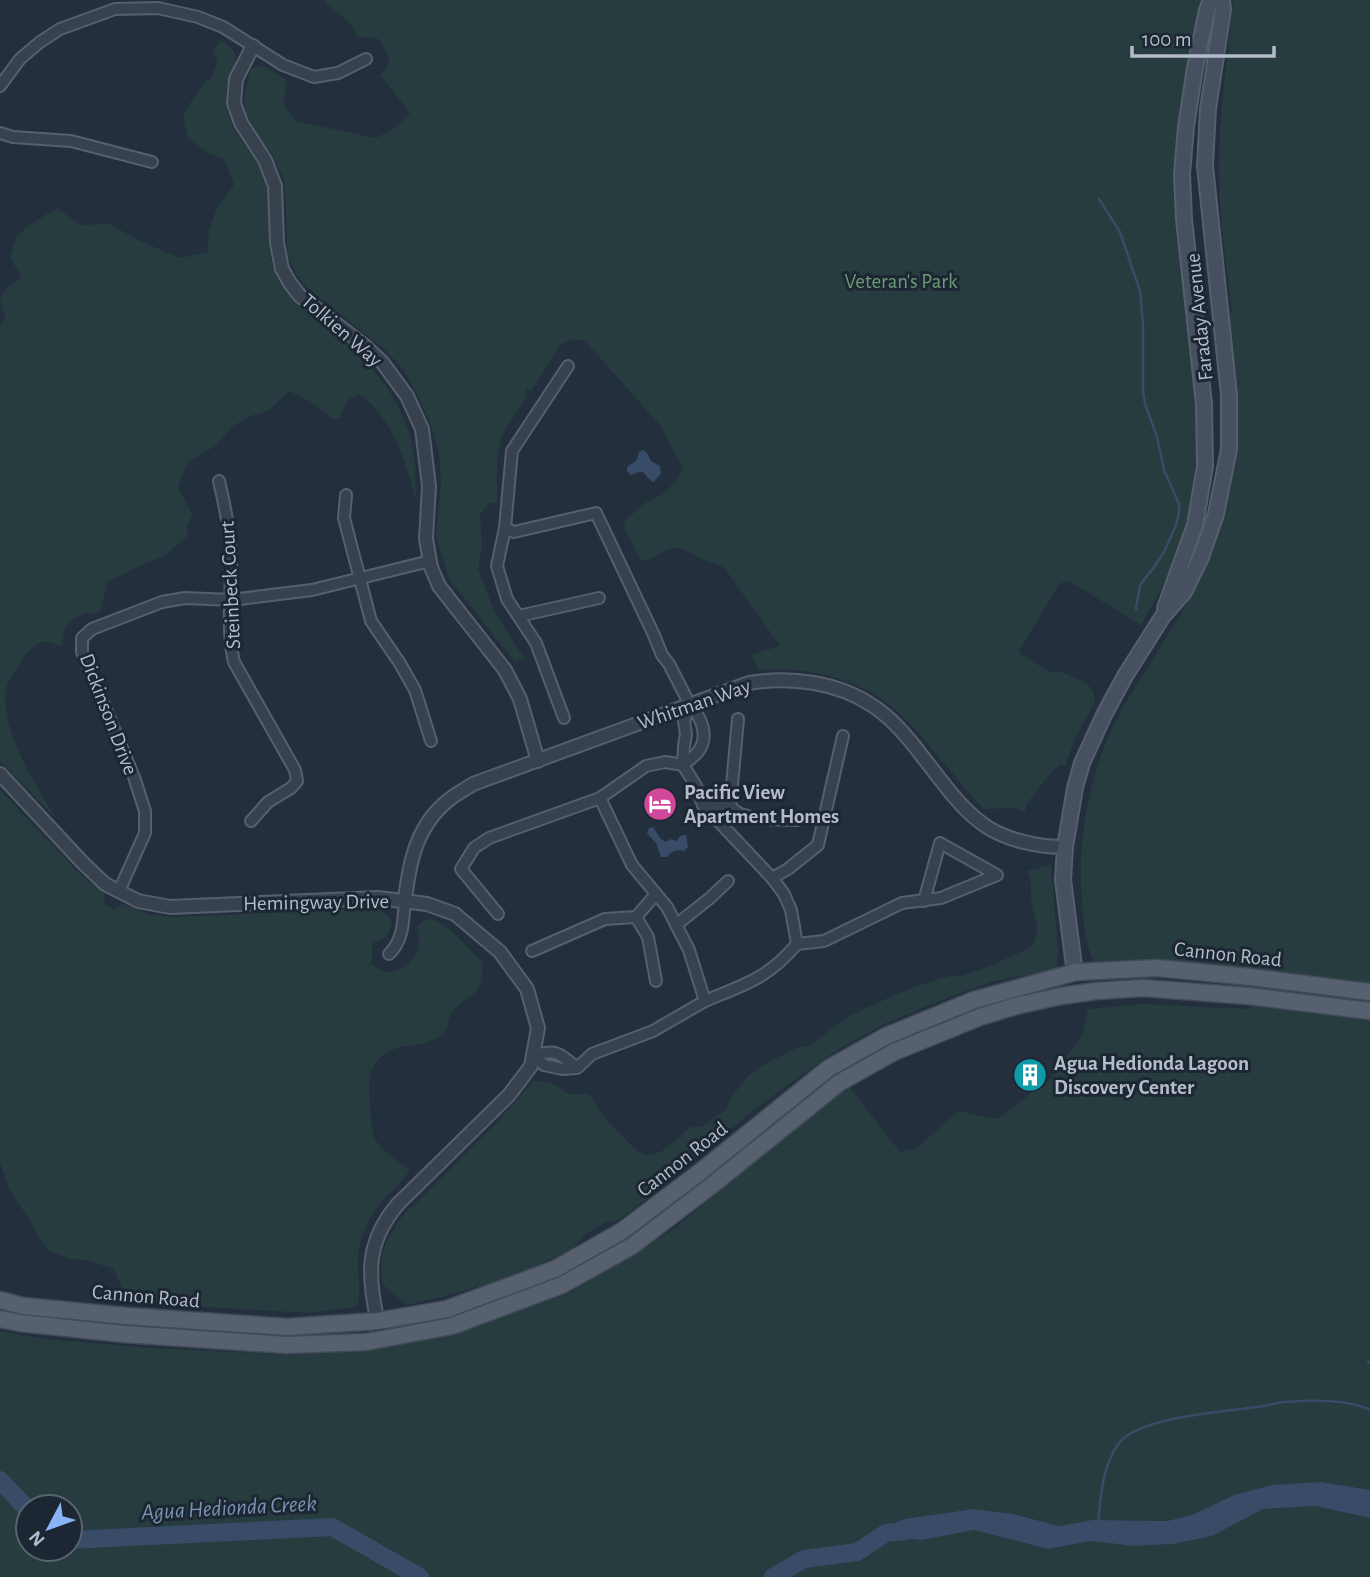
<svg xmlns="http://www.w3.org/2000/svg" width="1370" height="1577" font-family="'Alegreya Sans',sans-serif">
	<rect width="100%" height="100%" fill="#242f3e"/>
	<!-- green -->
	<g fill="#263c3f" fill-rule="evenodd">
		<path d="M 324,0 L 1201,0 C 1188,63 1173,125 1175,190 C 1175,207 1178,225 1180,243 C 1189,339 1211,438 1183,534 C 1174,567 1158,596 1141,625 L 1069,581 L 1059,584 L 1019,651 L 1022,655 L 1050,672 L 1059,671 L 1082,681 L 1090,687 L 1094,694 L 1095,702 L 1076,737 L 1065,766 L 1061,764 L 1053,770 L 1029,801 L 1026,806 L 1025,812 L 1015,808 L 984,809 C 968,794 957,777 942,761 C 926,741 910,722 891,706 C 854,676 805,667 759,670 L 751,655 L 780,646 L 723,566 L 704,560 L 682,548 L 668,549 L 647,561 L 641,560 L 625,529 L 624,521 L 645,503 L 663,494 L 676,481 L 683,468 L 660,425 L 585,341 L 573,340 L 561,344 L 531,391 L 527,389 L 525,394 L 527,396 L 502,435 L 497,460 L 497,502 L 488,504 L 480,515 L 482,547 L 478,570 L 495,613 L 524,658 L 515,662 L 449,579 L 436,536 L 441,484 L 439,455 L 432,427 L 417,394 L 403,369 L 385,350 L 306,287 L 296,274 L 287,254 L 286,207 L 284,180 L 271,153 L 253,129 L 246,114 L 244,95 L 251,69 L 262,65 L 287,80 L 283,104 L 295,121 L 376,138 L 395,128 L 410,113 L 380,75 L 388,66 L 389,56 L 381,42 L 375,37 L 357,37 C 354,19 333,14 324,0 Z"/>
		<path d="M 1233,0 L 1370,0 L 1370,1490 L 1322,1482 L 1234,1495 L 1192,1515 L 1167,1521 L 1092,1520 L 1059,1526 L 1013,1514 L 974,1509 L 904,1519 L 922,1540 L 974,1530 L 1048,1549 L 1091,1541 L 1134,1546 L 1173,1544 L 1212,1536 L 1262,1509 L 1315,1506 L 1370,1518 L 1370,1577 L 0,1577 L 0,1331 L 46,1339 L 152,1348 L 297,1355 L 439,1338 L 567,1294 L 670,1232 L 817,1110 L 850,1088 L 900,1152 L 916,1148 L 959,1111 L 997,1119 L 1051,1078 L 1082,1035 L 1088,1009 L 1144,1004 L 1250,1009 L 1254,968 L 1195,963 L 1094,963 C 1083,937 1082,908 1081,880 C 1079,825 1094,759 1121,711 C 1151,658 1191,607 1212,550 C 1225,516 1237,466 1237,431 C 1237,390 1231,349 1227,309 L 1232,313 C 1227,267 1219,220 1219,173 C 1218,116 1228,57 1233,0 ZM 28,1507 L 70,1507 L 70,1549 L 28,1549 Z"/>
		<path d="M 221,40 C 250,57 227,70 226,95 C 225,135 256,148 265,180 C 274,210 263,240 274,270 C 284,296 306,312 327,328 C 373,363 408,402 415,462 C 416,474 415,487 416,499 C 406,465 391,413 358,394 C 347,399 343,406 340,418 L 333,419 L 313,403 L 289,391 L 269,410 L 248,417 L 232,427 L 215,446 L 187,463 L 178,487 L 192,514 L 187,527 L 188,536 L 164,556 L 129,571 L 107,582 L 100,613 C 89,612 72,616 66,627 C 63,631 63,640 63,645 C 55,646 49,640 42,642 C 32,645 24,657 19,665 C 15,672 8,681 6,689 C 0,730 35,784 56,818 L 0,761 L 0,326 L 6,317 L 2,309 L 0,297 L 6,289 L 21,277 L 10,257 L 16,237 L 28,226 L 57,208 L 81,225 L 109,224 L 144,243 L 181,258 L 208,252 L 209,229 L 218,206 L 234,185 L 224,159 L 209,154 L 188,137 L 183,114 L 206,80 L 211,79 L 218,60 L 213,51 Z"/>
		<path d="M 0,790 L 81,875 L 105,894 L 104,904 L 114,909 L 121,904 L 151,915 L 176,917 L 375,908 L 388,916 L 392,922 C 389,936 387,939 373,942 L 371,964 C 375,967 382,971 387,972 C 400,973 415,961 418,948 C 420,941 418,932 418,925 C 423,921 428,918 434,920 C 449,924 471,951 482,962 C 484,1000 471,989 452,1013 C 446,1020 450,1030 441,1036 C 423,1048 396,1042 381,1057 C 376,1061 372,1069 370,1075 C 368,1082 371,1132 374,1138 C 383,1152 397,1160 410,1170 C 402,1183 390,1192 380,1203 C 370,1215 362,1233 359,1248 C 355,1267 362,1285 358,1304 L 353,1307 L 308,1313 L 123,1302 L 121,1286 L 114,1269 L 86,1260 L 71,1259 L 49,1251 L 39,1238 L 27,1216 L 10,1191 L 0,1163 Z"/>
		<path d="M 1051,865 L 1058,950 L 1057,968 L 1046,972 L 995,981 L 954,995 L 884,1024 L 834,1052 L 755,1109 L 709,1147 L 697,1153 L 686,1167 L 652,1195 L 619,1220 L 606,1222 L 600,1225 L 586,1234 L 572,1249 L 527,1270 L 522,1270 C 485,1287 446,1296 407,1305 L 383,1285 C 379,1259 381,1249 395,1227 C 401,1217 405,1212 413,1206 L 501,1118 L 533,1081 L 550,1082 L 569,1094 L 589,1094 L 605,1118 L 637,1151 L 648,1155 L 661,1152 L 691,1127 L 702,1127 L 726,1109 L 733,1095 L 747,1077 L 760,1067 L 796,1048 L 809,1046 L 844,1019 L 862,1010 L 899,993 L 935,980 L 954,975 L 959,977 L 990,966 L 1032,947 C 1043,925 1033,920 1031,898 C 1031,888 1032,881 1027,871 Z"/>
	</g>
	<!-- water -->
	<g fill="#394c67">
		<polygon points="643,450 647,453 651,461 660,466 661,474 655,480 655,482 651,481 643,472 639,472 631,475 627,471 627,467 637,460 639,452"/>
		<path d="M 653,827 L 660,838 L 666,842 L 671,839 L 677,841 L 680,836 L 686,835 L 688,847 L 684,851 C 676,849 672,851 667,857 L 661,857 L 656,843 L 647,833 L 649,828 Z"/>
		<polygon points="1322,1482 1370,1490 1370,1518 1315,1506 1263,1509 1212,1536 1173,1544 1134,1546 1091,1541 1048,1549 974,1530 922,1540 870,1534 904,1519 974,1509 1013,1514 1059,1526 1092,1520 1167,1521 1192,1515 1234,1495 1272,1485"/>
	</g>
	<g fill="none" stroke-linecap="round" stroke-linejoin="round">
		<!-- stream -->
		<g stroke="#394c67" stroke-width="2.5">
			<polyline points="1099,199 1120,232 1140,291 1143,324 1143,390 1145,404 1157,437 1164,470 1179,504 1179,513 1176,525 1165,550 1155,566 1140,585 1136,609"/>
			<polyline points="1368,1362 1370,1363"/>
			<path d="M 1098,1524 C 1100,1499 1103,1462 1120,1442 C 1141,1416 1231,1411 1264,1406 C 1271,1405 1278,1402 1285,1402 C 1308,1400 1349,1399 1370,1410"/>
		</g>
		<!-- river -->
		<g stroke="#394c67" stroke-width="18">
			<polyline points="0,1480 28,1510"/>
			<polyline points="70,1540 332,1527 420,1577"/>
			<polyline points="773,1577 804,1559 857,1552 886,1533 906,1531"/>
		</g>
		<!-- minor casing -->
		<g stroke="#565f6c" stroke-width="14">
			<g id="minor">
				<polyline points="0,86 20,59 40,42 60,29 115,9 158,8 198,17 223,27 283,65 314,77 338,73 366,59"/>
				<polyline points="0,133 13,137 71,141 152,162"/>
				<polyline points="568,366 512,451 505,528 514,532 596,513 653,633 662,655 669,664 690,705"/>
				<path d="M 219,481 C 225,506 230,531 231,557 C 232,592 226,628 234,662 L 295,770 L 297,781 L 291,788 L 268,802 L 251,821"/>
				<polyline points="346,495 344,518 371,621 399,662 415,690 431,741"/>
				<polyline points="505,528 497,566 507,599 536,643 564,718"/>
				<polyline points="519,616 599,598"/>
				<path d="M 683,765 C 687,761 693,758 697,753 C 710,738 702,718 690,705 L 684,721 L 686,734 L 684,746 L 683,765 L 696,786 L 703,805 L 772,878 L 784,894 L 791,910 L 797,944"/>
				<polyline points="703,805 730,807 740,814 759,819 797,820"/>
				<polyline points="730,807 738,719"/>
				<polyline points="772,878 788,869 818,845 843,736"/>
				<polyline points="119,891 145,833 145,811 134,777 82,652 82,638 92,629 162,602 185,598 231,600 312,590 430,561"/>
				<polyline points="498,914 461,869 474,848 489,838 600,798 646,766 665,762 683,765"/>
				<polyline points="676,925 710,898 728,881"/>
				<polyline points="532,951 605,919 636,917"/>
				<path d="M 389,954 C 404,940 403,920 405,901"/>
				<polyline points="656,981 648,937 636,917 656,894"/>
				<path d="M 705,1001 C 746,984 767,979 797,944 L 824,941 L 902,903 L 941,898 L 997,875 L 940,843 L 924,901"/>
				<path d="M 577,1068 C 561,1054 555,1048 534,1056 L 544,1065 L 562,1069 L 577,1068 L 592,1054 L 653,1031 L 705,1001 L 689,950 L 667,907 L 632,865 L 600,798"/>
			</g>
		</g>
		<!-- tertiary casing -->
		<g stroke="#565f6c" stroke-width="16">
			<g id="tertiary">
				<polyline points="253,46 236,79 234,103 241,123 265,160 275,186 277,243 282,269 290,283 300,296 365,346 382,362 407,396 422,429 429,486 426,539 431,567 439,586 505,670 520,699 538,761"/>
				<path d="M 0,774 L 82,862 L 105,884 L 138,901 L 170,907 L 378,898 L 427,904 L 455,914 L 500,952 L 527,989 L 538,1028 L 531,1066 L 509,1095 L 398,1204 C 359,1250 371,1285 381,1340"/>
				<path d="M 405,901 C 409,862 417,824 450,799 C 457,793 466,789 473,784 L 749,683 C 790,676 838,682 873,706 C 893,719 908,737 922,756 C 942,781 960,809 987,827 C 1009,841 1040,847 1065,847"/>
			</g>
		</g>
		<!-- secondary casing -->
		<g stroke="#565f6c" stroke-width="18">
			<g id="secondary">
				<polyline points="1165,608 1195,525 1205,466 1204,404 1184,219 1182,174 1186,127 1195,68 1207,10 1211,0"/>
				<polyline points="1074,966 1063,880 1065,847 1075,788 1082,763 1104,715 1125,676 1163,616 1184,592 1201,557 1216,514 1229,449 1229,395 1205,166 1208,109 1223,10 1222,0"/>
			</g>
		</g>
		<!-- primary casing -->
		<g stroke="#414a57" stroke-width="19">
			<g id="primary">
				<polyline points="0,1300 23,1306 126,1316 287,1327 378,1321 447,1309 555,1269 622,1231 700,1172 829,1068 886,1036 974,1000 1076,972 1157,968 1250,977 1370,992"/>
				<polyline points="0,1319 20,1323 124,1334 287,1345 366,1342 452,1326 562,1285 632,1246 711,1186 839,1083 894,1052 980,1017 1016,1006 1061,996 1096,991 1143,988 1249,996 1370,1011"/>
			</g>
		</g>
		<!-- minor -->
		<use href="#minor" stroke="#38414e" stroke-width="10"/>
		<!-- tertiary -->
		<use href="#tertiary" stroke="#38414e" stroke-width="12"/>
		<!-- secondary -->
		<use href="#secondary" stroke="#465061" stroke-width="14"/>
		<!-- primary -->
		<use href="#primary" stroke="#56606e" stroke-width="16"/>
	</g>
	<!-- icons -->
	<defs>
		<g id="hotel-disc" transform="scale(1.75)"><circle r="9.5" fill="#d1479c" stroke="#1d2633"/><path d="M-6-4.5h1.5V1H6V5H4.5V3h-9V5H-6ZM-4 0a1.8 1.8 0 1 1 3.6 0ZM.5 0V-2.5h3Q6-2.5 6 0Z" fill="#fff"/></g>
		<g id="building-disc" transform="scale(1.75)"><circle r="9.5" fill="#0f9aa8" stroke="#1d2633"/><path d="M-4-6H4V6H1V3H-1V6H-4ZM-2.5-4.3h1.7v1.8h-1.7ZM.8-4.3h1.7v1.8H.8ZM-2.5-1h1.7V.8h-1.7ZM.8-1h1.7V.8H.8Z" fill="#fff"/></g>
	</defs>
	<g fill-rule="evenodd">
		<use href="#hotel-disc" x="660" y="804"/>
		<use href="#building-disc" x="1030" y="1075"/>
	</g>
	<g text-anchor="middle" stroke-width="6" stroke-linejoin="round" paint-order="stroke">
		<!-- park labels -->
		<g font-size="21" fill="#6b9a76" stroke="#1d2633">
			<text x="901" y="288">Veteran's Park</text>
		</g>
		<!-- street labels -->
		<g font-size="21" fill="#b4bcc9" stroke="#1d2633">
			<text transform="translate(1199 317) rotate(-96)" y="7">Faraday Avenue</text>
			<text transform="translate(342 330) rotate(41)" y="7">Tolkien Way</text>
			<text transform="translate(230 585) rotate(-93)" y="7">Steinbeck Court</text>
			<text transform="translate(694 704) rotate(-19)" y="7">Whitman Way</text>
			<text transform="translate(109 714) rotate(69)" y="7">Dickinson Drive</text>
			<text transform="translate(316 902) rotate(-1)" y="7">Hemingway Drive</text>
			<text transform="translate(1228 954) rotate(6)" y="7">Cannon Road</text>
			<text transform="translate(682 1159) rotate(-38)" y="7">Cannon Road</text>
			<text transform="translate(146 1296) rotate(5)" y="7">Cannon Road</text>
		</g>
		<!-- poi labels -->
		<g font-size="21" font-weight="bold" fill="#b4bcc9" stroke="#1d2633" text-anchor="start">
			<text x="684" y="799">Pacific View<tspan x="684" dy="24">Apartment Homes</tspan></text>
			<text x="1054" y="1070">Agua Hedionda Lagoon<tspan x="1054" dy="24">Discovery Center</tspan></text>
		</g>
		<!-- water labels -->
		<g font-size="23" font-style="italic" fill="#7c92b1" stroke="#1d2633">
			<text transform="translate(229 1507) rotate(-3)" y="8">Agua Hedionda Creek</text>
		</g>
	</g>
	<!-- north arrow -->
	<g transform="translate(49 1528) rotate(229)"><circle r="33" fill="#1d2633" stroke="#59626f" stroke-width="2"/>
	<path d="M0-5L12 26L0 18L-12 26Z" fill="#8ab4f8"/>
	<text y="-10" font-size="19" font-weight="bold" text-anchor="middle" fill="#b4bcc9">N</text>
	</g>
	<!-- scale -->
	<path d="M1132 46v10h142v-10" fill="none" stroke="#b4bcc9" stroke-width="3.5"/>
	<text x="1142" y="46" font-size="21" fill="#b4bcc9" stroke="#1d2633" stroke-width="5" paint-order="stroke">100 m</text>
</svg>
